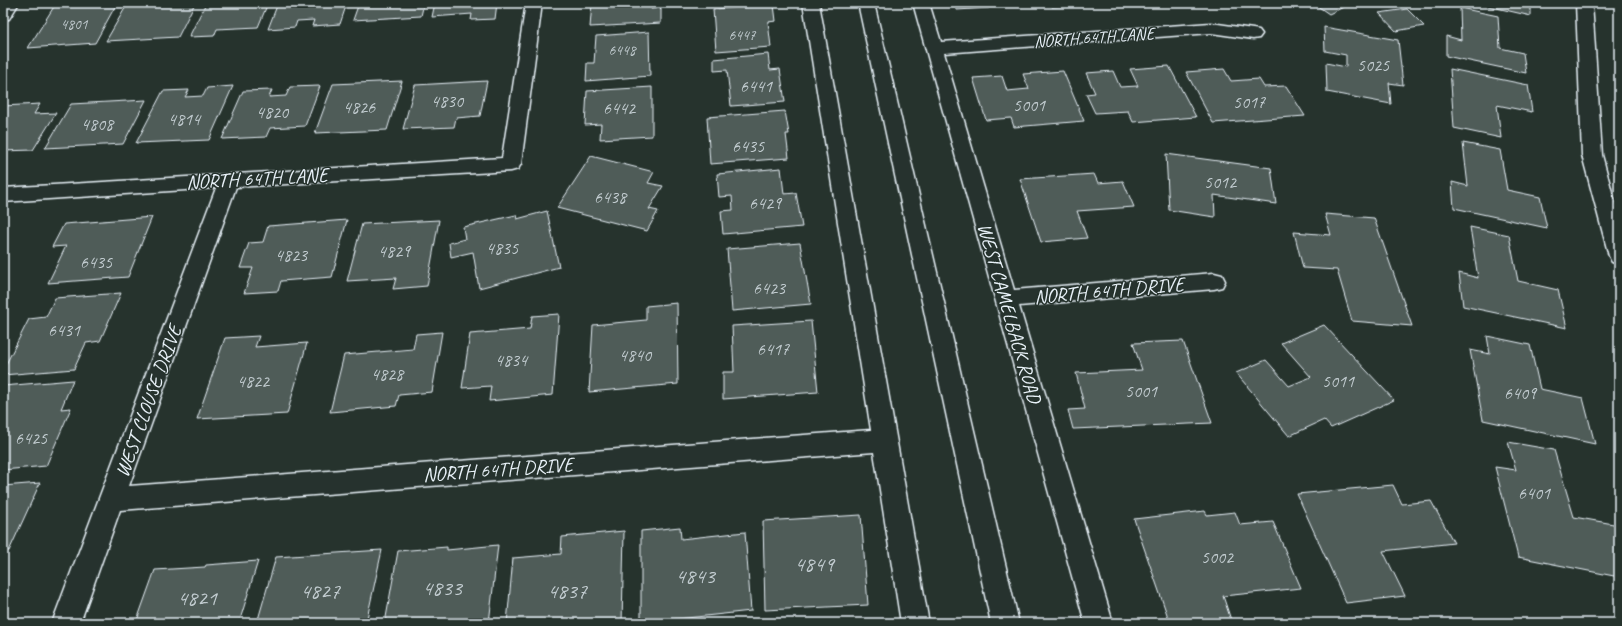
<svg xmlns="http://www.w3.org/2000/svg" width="1622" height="626" font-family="Caveat,sans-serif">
	<rect width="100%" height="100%" fill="#26332d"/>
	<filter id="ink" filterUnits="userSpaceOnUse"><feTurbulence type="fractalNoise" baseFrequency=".025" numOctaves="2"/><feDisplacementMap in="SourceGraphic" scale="8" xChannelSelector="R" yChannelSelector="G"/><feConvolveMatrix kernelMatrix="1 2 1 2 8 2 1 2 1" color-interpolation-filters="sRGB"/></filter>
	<g filter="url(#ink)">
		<!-- building -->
		<g fill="#505c59" stroke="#e8f1f8">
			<polygon points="81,3 117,3 95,43 28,48 55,5"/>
			<polygon points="128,3 195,3 178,37 106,41"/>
			<polygon points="206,3 268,3 258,27 217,29 214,36 189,37"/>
			<polygon points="278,3 347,3 340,24 312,26 314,20 297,21 295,27 268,29"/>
			<polygon points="359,3 424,3 421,16 353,20"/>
			<polygon points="435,3 497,3 495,19 471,20 472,14 432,17"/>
			<polygon points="592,3 651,3 651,9 661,8 661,23 590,27"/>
			<polygon points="955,3 987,3 989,8 957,10"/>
			<polygon points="1014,3 1037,3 1037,4 1015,6"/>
			<polygon points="1051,3 1088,3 1088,5 1052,7"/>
			<polygon points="1313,3 1352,3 1329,14"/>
			<polygon points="1475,3 1531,3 1531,16"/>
			<polygon points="774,5 776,21 768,22 771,47 716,51 713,9"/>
			<polygon points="1460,8 1498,16 1500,48 1523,53 1526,73 1446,56 1446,36 1461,40"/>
			<polygon points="1407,9 1424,26 1396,31 1379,13"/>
			<polygon points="1324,27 1398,40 1403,85 1389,83 1391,104 1327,92 1326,63 1346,67 1346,55 1325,51"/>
			<polygon points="649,32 650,76 586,81 587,63 594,63 596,36"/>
			<polygon points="768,54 770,70 780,69 785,102 731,106 727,70 714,71 714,59"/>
			<polygon points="1169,66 1196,117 1133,122 1128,111 1095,113 1086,94 1095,93 1086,73 1113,71 1120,87 1138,86 1130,69"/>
			<polygon points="1224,69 1231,81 1259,79 1264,87 1286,86 1305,116 1213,123 1186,72"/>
			<polygon points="1450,69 1528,85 1532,112 1497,105 1501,138 1454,128"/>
			<polygon points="1063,71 1084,121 1014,127 1011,118 986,120 973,78 1002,76 1007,91 1029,89 1023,74"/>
			<polygon points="402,81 387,130 315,133 333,84"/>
			<polygon points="487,81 480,116 456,118 454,127 403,129 415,85"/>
			<polygon points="233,86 209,140 136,143 163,91 189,90 185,97 203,96 207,88"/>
			<polygon points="320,86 305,126 270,128 266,137 222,139 243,91 272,90 269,97 286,96 290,87"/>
			<polygon points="652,87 652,136 600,139 601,124 585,125 587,91"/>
			<polygon points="146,100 123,144 45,148 71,104"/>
			<polygon points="40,104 34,114 56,113 33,150 3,151 3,106"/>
			<polygon points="785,111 789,134 786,134 789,158 710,164 707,117"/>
			<polygon points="1463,143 1500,150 1507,190 1540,197 1547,228 1454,208 1452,182 1468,186"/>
			<polygon points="1166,154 1271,168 1276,204 1214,195 1215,217 1169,210"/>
			<polygon points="591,156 654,172 648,183 663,186 649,209 658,211 647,231 557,208"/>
			<polygon points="781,168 784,194 796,193 802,227 723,234 721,211 733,210 732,196 719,197 717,174"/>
			<polygon points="1094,174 1098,183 1123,181 1134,207 1077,211 1087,238 1041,242 1020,179"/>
			<polygon points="547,211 559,267 479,288 473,252 451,257 449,243 465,239 463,227 516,215 517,219"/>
			<polygon points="1325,214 1374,218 1412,326 1352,321 1337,270 1303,268 1294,232 1331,235"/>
			<polygon points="152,217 128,277 48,283 66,246 52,247 64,224"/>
			<polygon points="347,220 332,277 281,281 278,291 244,293 253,268 240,268 249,243 263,242 268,226"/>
			<polygon points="439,220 427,286 393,289 396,278 347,281 362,224"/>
			<polygon points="1470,227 1509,235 1518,281 1558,290 1567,328 1463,306 1459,273 1478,278"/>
			<polygon points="800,243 811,304 732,311 727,249"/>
			<polygon points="121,293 100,341 86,343 74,369 3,375 3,370 29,319 46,317 55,298"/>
			<polygon points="677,303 678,384 589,392 593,325 646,320 646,306"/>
			<polygon points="559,314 553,395 489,401 491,386 462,388 470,334 530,329 532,316"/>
			<polygon points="811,321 818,392 723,399 723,372 734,372 732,326"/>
			<polygon points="1324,325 1394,400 1331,428 1324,420 1289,436 1236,373 1266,360 1289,386 1311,377 1281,343"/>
			<polygon points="442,332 432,392 399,395 396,406 330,412 344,355 413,349 416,334"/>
			<polygon points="259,336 255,347 307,343 287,414 197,419 225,338"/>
			<polygon points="1487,336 1530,345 1540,389 1583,398 1595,444 1483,420 1470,350 1490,354"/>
			<polygon points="1183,341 1212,423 1073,429 1068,410 1085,409 1076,373 1142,370 1133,343"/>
			<polygon points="73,380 61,409 71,408 46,466 3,470 3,386"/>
			<polygon points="1508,442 1554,450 1574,517 1619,525 1619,577 1518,557 1495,467 1516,470"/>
			<polygon points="40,483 9,551 3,551 3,486"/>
			<polygon points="1393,485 1402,504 1431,501 1454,543 1383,551 1405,596 1346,603 1297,494"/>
			<polygon points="1205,511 1207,515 1235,512 1240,525 1273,522 1301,588 1223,596 1231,620 1206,623 1170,623 1134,519"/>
			<polygon points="861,515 868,605 765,610 763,521"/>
			<polygon points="680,527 681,539 745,532 751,611 641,623 641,531"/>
			<polygon points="624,531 622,623 507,623 513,558 561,554 562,537"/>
			<polygon points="498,545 489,623 385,623 398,551 447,547 447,550"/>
			<polygon points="382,550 366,623 257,623 276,557"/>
			<polygon points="258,561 239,623 136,623 155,570 205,567 206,565"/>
		</g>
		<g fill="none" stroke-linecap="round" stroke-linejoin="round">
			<!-- minor casing -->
			<g stroke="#e8f1f8" stroke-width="3">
				<g id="minor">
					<polygon points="3,3 19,3 9,19 3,20"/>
					<polygon points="526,3 542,3 521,164 518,169 511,171 236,187 129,486 871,430 803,3 819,3 929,623 901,623 874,452 120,510 80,623 52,623 216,188 3,202 3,188 502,158"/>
					<polygon points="913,3 929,3 941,42 1211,23 1253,29 1259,30 1262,34 1259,38 1253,39 1211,33 944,53 1014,290 1214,273 1222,275 1225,281 1222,287 1214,289 1019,306 1113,623 1085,623"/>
					<polygon points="1576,3 1592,3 1602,155 1619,218 1619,264 1612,262 1609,256 1582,155"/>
				</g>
			</g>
			<!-- major casing -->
			<g stroke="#e8f1f8" stroke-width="3">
				<polygon id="major" points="858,3 874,3 1019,623 991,623"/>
			</g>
			<!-- minor -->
			<use href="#minor" fill="#26332d" fill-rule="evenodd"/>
			<!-- major -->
			<use href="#major" fill="#26332d" fill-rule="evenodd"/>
		</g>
	</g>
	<g text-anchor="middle" stroke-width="3" stroke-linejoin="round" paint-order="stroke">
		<!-- far-number labels -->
		<g font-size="15" fill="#c2ccd0">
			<text x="74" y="29">4801</text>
			<text x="742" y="40">6447</text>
			<text x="622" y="55">6448</text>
		</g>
		<!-- far-street labels -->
		<g font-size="17" fill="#e8f1f8" stroke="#26332d">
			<text transform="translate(1094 37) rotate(-4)" y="6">NORTH 64TH LANE</text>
		</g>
		<!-- number labels -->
		<g font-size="18" fill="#c2ccd0">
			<text x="1373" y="71">5025</text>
			<text x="756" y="92">6441</text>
			<text x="447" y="107">4830</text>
			<text x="1249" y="108">5017</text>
			<text x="1029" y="111">5001</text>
			<text x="359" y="113">4826</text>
			<text x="619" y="114">6442</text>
			<text x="272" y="118">4820</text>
			<text x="184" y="125">4814</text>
			<text x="97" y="130">4808</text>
			<text x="748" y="152">6435</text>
			<text x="1220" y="188">5012</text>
			<text x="610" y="203">6438</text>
			<text x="765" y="209">6429</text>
			<text x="502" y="254">4835</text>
			<text x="394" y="257">4829</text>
			<text x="291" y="261">4823</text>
			<text x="96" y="268">6435</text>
			<text x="769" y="294">6423</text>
			<text x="64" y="336">6431</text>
			<text x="773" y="355">6417</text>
			<text x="635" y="361">4840</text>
			<text x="511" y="366">4834</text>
			<text x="387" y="380">4828</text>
			<text x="253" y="387">4822</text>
			<text x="1338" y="387">5011</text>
			<text x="1141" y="397">5001</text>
			<text x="1520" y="399">6409</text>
			<text x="31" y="444">6425</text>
			<text x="1534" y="499">6401</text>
			<text x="1217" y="563">5002</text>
		</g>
		<!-- street labels -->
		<g font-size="20" fill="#e8f1f8" stroke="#26332d">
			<text transform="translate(257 178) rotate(-3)" y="7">NORTH 64TH LANE</text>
			<text transform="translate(1109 290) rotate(-5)" y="7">NORTH 64TH DRIVE</text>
			<text transform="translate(1010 313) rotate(74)" y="7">WEST CAMELBACK ROAD</text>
			<text transform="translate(148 401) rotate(-70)" y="7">WEST CLOUSE DRIVE</text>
			<text transform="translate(498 469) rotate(-4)" y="7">NORTH 64TH DRIVE</text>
		</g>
		<!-- near-number labels -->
		<g font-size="22" fill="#c2ccd0">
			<text x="814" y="571">4849</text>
			<text x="695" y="583">4843</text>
			<text x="442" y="595">4833</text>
			<text x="320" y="598">4827</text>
			<text x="567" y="598">4837</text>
			<text x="197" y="605">4821</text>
		</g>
	</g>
	<!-- margin -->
	<rect width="1622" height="626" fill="none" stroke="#26332d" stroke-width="16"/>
	<rect x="8" y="8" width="1606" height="610" fill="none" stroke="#e8f1f8" stroke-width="1.5" filter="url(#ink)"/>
</svg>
